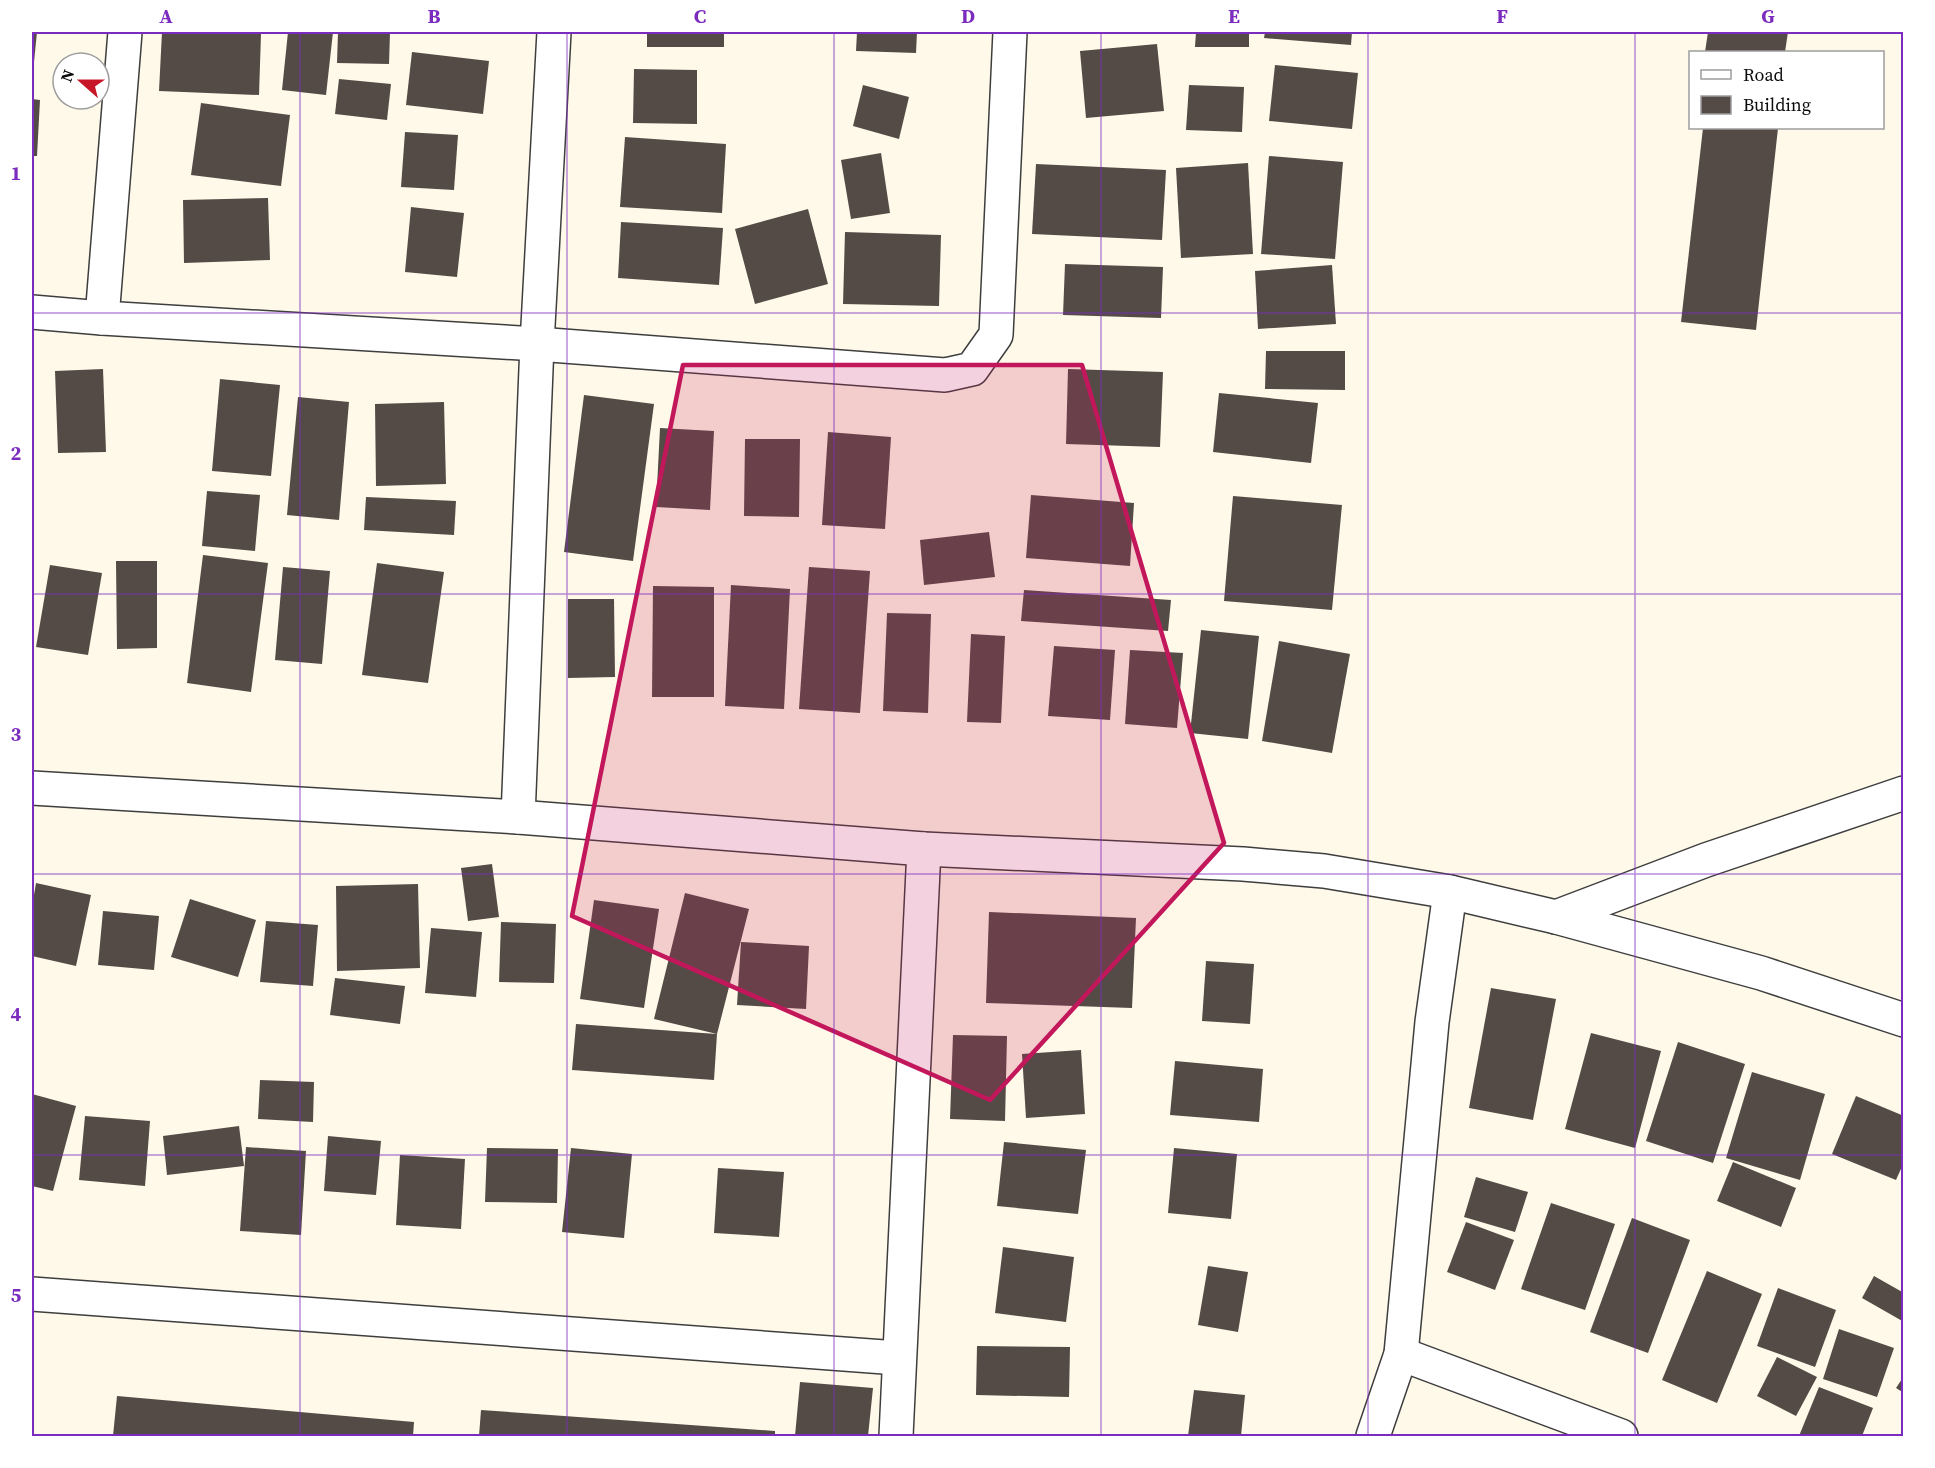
<svg xmlns="http://www.w3.org/2000/svg" width="1935" height="1468" font-family="'Source Serif 4',serif">
	<rect width="100%" height="100%" fill="#fff9e9"/>
	<!-- building -->
	<g fill="#544b46">
		<polygon points="32,32 37,32 33,72 32,72"/>
		<polygon points="162,32 261,34 259,95 159,91"/>
		<polygon points="288,32 333,32 326,95 282,90"/>
		<polygon points="338,32 390,32 389,64 337,63"/>
		<rect x="647" y="32" width="77" height="15"/>
		<polygon points="857,32 917,32 916,53 856,51"/>
		<polygon points="1196,32 1249,32 1249,47 1195,47"/>
		<polygon points="1265,32 1352,32 1351,45 1264,38"/>
		<polygon points="1708,32 1788,32 1785,52 1705,52"/>
		<polygon points="1157,44 1164,111 1086,118 1080,51"/>
		<polygon points="412,52 489,61 483,114 406,105"/>
		<polygon points="1275,65 1358,73 1352,129 1269,121"/>
		<polygon points="634,69 697,70 697,124 633,123"/>
		<polygon points="339,79 391,84 387,120 335,114"/>
		<polygon points="863,85 909,97 899,139 853,126"/>
		<polygon points="1189,85 1244,87 1242,132 1186,130"/>
		<polygon points="32,99 40,100 37,156 32,156"/>
		<polygon points="201,103 290,115 281,186 191,175"/>
		<polygon points="1703,128 1778,128 1756,330 1681,322"/>
		<polygon points="405,132 458,135 454,190 401,187"/>
		<polygon points="625,137 726,144 722,213 620,207"/>
		<polygon points="881,153 890,213 851,219 841,160"/>
		<polygon points="1269,156 1343,162 1335,259 1261,254"/>
		<polygon points="1248,163 1253,254 1181,258 1176,168"/>
		<polygon points="1036,164 1166,170 1162,240 1032,234"/>
		<polygon points="268,198 270,260 184,263 183,200"/>
		<polygon points="411,207 464,213 457,277 405,272"/>
		<polygon points="808,209 828,284 755,304 735,229"/>
		<polygon points="621,222 723,228 719,285 618,278"/>
		<polygon points="845,232 941,235 939,306 843,304"/>
		<polygon points="1065,264 1163,267 1161,318 1063,315"/>
		<polygon points="1332,265 1336,324 1258,329 1255,271"/>
		<polygon points="1266,351 1345,351 1345,390 1265,389"/>
		<polygon points="103,369 106,452 58,453 55,371"/>
		<polygon points="1068,369 1163,372 1160,447 1066,444"/>
		<polygon points="220,379 280,385 271,476 212,471"/>
		<polygon points="1219,393 1318,403 1311,463 1213,452"/>
		<polygon points="584,395 654,404 633,561 564,552"/>
		<polygon points="298,397 349,402 339,520 287,515"/>
		<polygon points="444,402 446,484 376,486 375,404"/>
		<polygon points="660,428 714,431 710,510 656,507"/>
		<polygon points="828,432 891,437 885,529 822,525"/>
		<polygon points="745,439 800,439 799,517 744,516"/>
		<polygon points="207,491 260,495 255,551 202,546"/>
		<polygon points="1031,495 1134,503 1130,566 1026,558"/>
		<polygon points="1233,496 1342,505 1332,610 1224,601"/>
		<polygon points="366,497 456,501 454,535 364,530"/>
		<polygon points="989,532 995,577 924,585 920,540"/>
		<polygon points="203,555 268,563 251,692 187,683"/>
		<polygon points="116,561 157,561 157,648 117,649"/>
		<polygon points="377,563 444,572 428,683 362,675"/>
		<polygon points="50,565 102,573 88,655 36,647"/>
		<polygon points="283,567 330,571 322,664 275,660"/>
		<polygon points="809,567 870,571 860,713 799,709"/>
		<polygon points="731,585 790,589 784,709 725,706"/>
		<polygon points="653,586 714,587 714,697 652,697"/>
		<polygon points="1024,590 1171,600 1168,631 1021,621"/>
		<polygon points="568,599 614,599 615,677 568,678"/>
		<polygon points="887,613 931,614 928,713 883,711"/>
		<polygon points="1201,630 1259,636 1248,739 1190,733"/>
		<polygon points="971,634 1005,636 1001,723 967,722"/>
		<polygon points="1279,641 1350,654 1332,753 1262,741"/>
		<polygon points="1054,646 1115,650 1110,720 1048,716"/>
		<polygon points="1130,650 1183,653 1177,728 1125,724"/>
		<polygon points="492,864 499,917 468,921 461,868"/>
		<polygon points="36,883 91,895 76,966 32,956 32,907"/>
		<polygon points="418,884 420,968 337,971 336,886"/>
		<polygon points="685,893 749,909 717,1034 714,1080 572,1070 576,1024 717,1034 654,1019"/>
		<polygon points="190,899 256,920 238,977 171,957"/>
		<polygon points="594,900 659,909 644,1008 580,999"/>
		<polygon points="103,911 159,916 154,970 98,965"/>
		<polygon points="989,912 1136,918 1132,1008 986,1003"/>
		<polygon points="266,921 318,925 313,986 260,982"/>
		<polygon points="501,922 556,924 554,983 499,982"/>
		<polygon points="431,928 482,932 476,997 425,993"/>
		<polygon points="741,942 809,946 806,1009 737,1005"/>
		<polygon points="1206,961 1254,964 1250,1024 1202,1021"/>
		<polygon points="335,978 405,986 400,1024 330,1015"/>
		<polygon points="1491,988 1556,999 1533,1120 1469,1108"/>
		<polygon points="1591,1033 1661,1051 1635,1148 1565,1129"/>
		<polygon points="953,1035 1007,1036 1005,1121 950,1119"/>
		<polygon points="1678,1042 1745,1064 1713,1163 1646,1141"/>
		<polygon points="1081,1050 1085,1114 1026,1118 1022,1054"/>
		<polygon points="1175,1061 1263,1069 1259,1122 1170,1115"/>
		<polygon points="1752,1072 1825,1094 1800,1180 1726,1158"/>
		<polygon points="260,1080 314,1082 313,1122 258,1119"/>
		<polygon points="32,1094 76,1106 53,1191 32,1186"/>
		<polygon points="1856,1096 1904,1116 1904,1162 1896,1180 1832,1154"/>
		<polygon points="85,1116 150,1121 145,1186 79,1180"/>
		<polygon points="239,1126 244,1166 167,1175 163,1136"/>
		<polygon points="328,1136 381,1141 376,1195 324,1191"/>
		<polygon points="1004,1142 1086,1150 1078,1214 997,1206"/>
		<polygon points="246,1147 306,1151 301,1235 240,1231"/>
		<polygon points="487,1148 558,1149 557,1203 485,1202"/>
		<polygon points="571,1148 632,1154 624,1238 562,1232"/>
		<polygon points="1174,1148 1237,1154 1231,1219 1168,1213"/>
		<polygon points="400,1155 465,1159 461,1229 396,1225"/>
		<polygon points="1733,1162 1796,1188 1781,1227 1717,1201"/>
		<polygon points="718,1168 784,1172 779,1237 714,1233"/>
		<polygon points="1476,1177 1528,1192 1515,1232 1464,1217"/>
		<polygon points="1551,1203 1615,1224 1585,1310 1521,1289"/>
		<polygon points="1632,1218 1690,1240 1648,1353 1590,1332"/>
		<polygon points="1466,1222 1514,1240 1495,1290 1447,1272"/>
		<polygon points="1003,1247 1074,1257 1066,1322 995,1313"/>
		<polygon points="1208,1266 1248,1272 1238,1332 1198,1325"/>
		<polygon points="1707,1271 1762,1294 1717,1403 1662,1380"/>
		<polygon points="1874,1276 1904,1293 1904,1322 1862,1298"/>
		<polygon points="1778,1288 1836,1310 1815,1367 1757,1346"/>
		<polygon points="1839,1329 1894,1348 1877,1397 1823,1379"/>
		<polygon points="977,1346 1070,1347 1069,1397 976,1395"/>
		<polygon points="1777,1357 1817,1377 1796,1416 1757,1396"/>
		<polygon points="1904,1376 1904,1393 1896,1388"/>
		<polygon points="800,1382 873,1388 868,1436 795,1436"/>
		<polygon points="1819,1387 1873,1408 1862,1436 1799,1436"/>
		<polygon points="1194,1390 1245,1395 1241,1436 1188,1436"/>
		<polygon points="117,1396 414,1422 413,1436 113,1436"/>
		<polygon points="481,1410 775,1431 775,1436 479,1436"/>
	</g>
	<g fill="none" stroke-linecap="round" stroke-linejoin="round">
		<!-- minor casing -->
		<g stroke="#3e3e3e" stroke-width="36">
			<g id="minor">
				<polyline points="32,312 102,318 537,344 945,375 972,369 996,335 1010,32"/>
				<polyline points="102,318 125,32"/>
				<polyline points="32,788 518,817 924,849 1243,864 1324,871 1450,892 1556,917 1761,973 1904,1020"/>
				<polyline points="518,817 537,344 554,32"/>
				<polyline points="1556,917 1706,860 1904,793"/>
				<polyline points="32,1294 898,1358"/>
				<polyline points="1401,1354 1621,1436"/>
				<polyline points="896,1436 924,849"/>
				<polyline points="1373,1436 1401,1354 1432,1022 1450,892"/>
			</g>
		</g>
		<!-- minor -->
		<use href="#minor" stroke="#fff" stroke-width="33"/>
	</g>
	<!-- marked area -->
	<path fill="#c2185b" fill-opacity="0.2" stroke="#c2185b" stroke-width="4.5" stroke-linejoin="round" d="M 683,365 L 1082,365 L 1224,843 L 990,1100 L 572,916 Z"/>
	<!-- grid -->
	<path fill="none" stroke="#7b2cbf" stroke-width="1.5" stroke-opacity="0.55" d="M 300,32 L 300,1436M 567,32 L 567,1436M 834,32 L 834,1436M 1101,32 L 1101,1436M 1368,32 L 1368,1436M 1635,32 L 1635,1436M 32,313 L 1904,313M 32,594 L 1904,594M 32,874 L 1904,874M 32,1155 L 1904,1155"/>
	<!-- border -->
	<rect width="1935" height="1468" fill="none" stroke="#ffffff" stroke-width="66"/>
	<!-- legend -->
	<rect x="1689" y="51" width="195" height="78" fill="#ffffff" stroke="#9d9d9d" stroke-width="1.5"/>
	<rect x="1701" y="70" width="30" height="9" fill="#ffffff" stroke="#9d9d9d" stroke-width="1.5"/>
	<text x="1743" y="81" font-size="18" fill="#0b0b0b">Road</text>
	<rect x="1701" y="96" width="30" height="18" fill="#544b46" stroke="#9d9d9d" stroke-width="1.5"/>
	<text x="1743" y="111" font-size="18" fill="#0b0b0b">Building</text>
	<!-- north arrow -->
	<g transform="translate(81 81) rotate(291)"><circle r="28" fill="#ffffff" stroke="#9d9d9d" stroke-width="1.5"/>
	<path d="M0-4.5L10 22L0 15L-10 22Z" fill="#c71628"/>
	<text y="-9" font-size="16" font-weight="bold" text-anchor="middle" fill="#0b0b0b">N</text>
	</g>
	<rect x="33" y="33" width="1869" height="1402" fill="none" stroke="#7b2cbf" stroke-width="2"/>
	<g font-size="20" text-anchor="middle" font-weight="bold" fill="#7b2cbf">
		<text x="166" y="23">A</text>
		<text x="434" y="23">B</text>
		<text x="700" y="23">C</text>
		<text x="968" y="23">D</text>
		<text x="1234" y="23">E</text>
		<text x="1502" y="23">F</text>
		<text x="1768" y="23">G</text>
		<text x="16" y="180">1</text>
		<text x="16" y="460">2</text>
		<text x="16" y="741">3</text>
		<text x="16" y="1021">4</text>
		<text x="16" y="1302">5</text>
	</g>
</svg>
